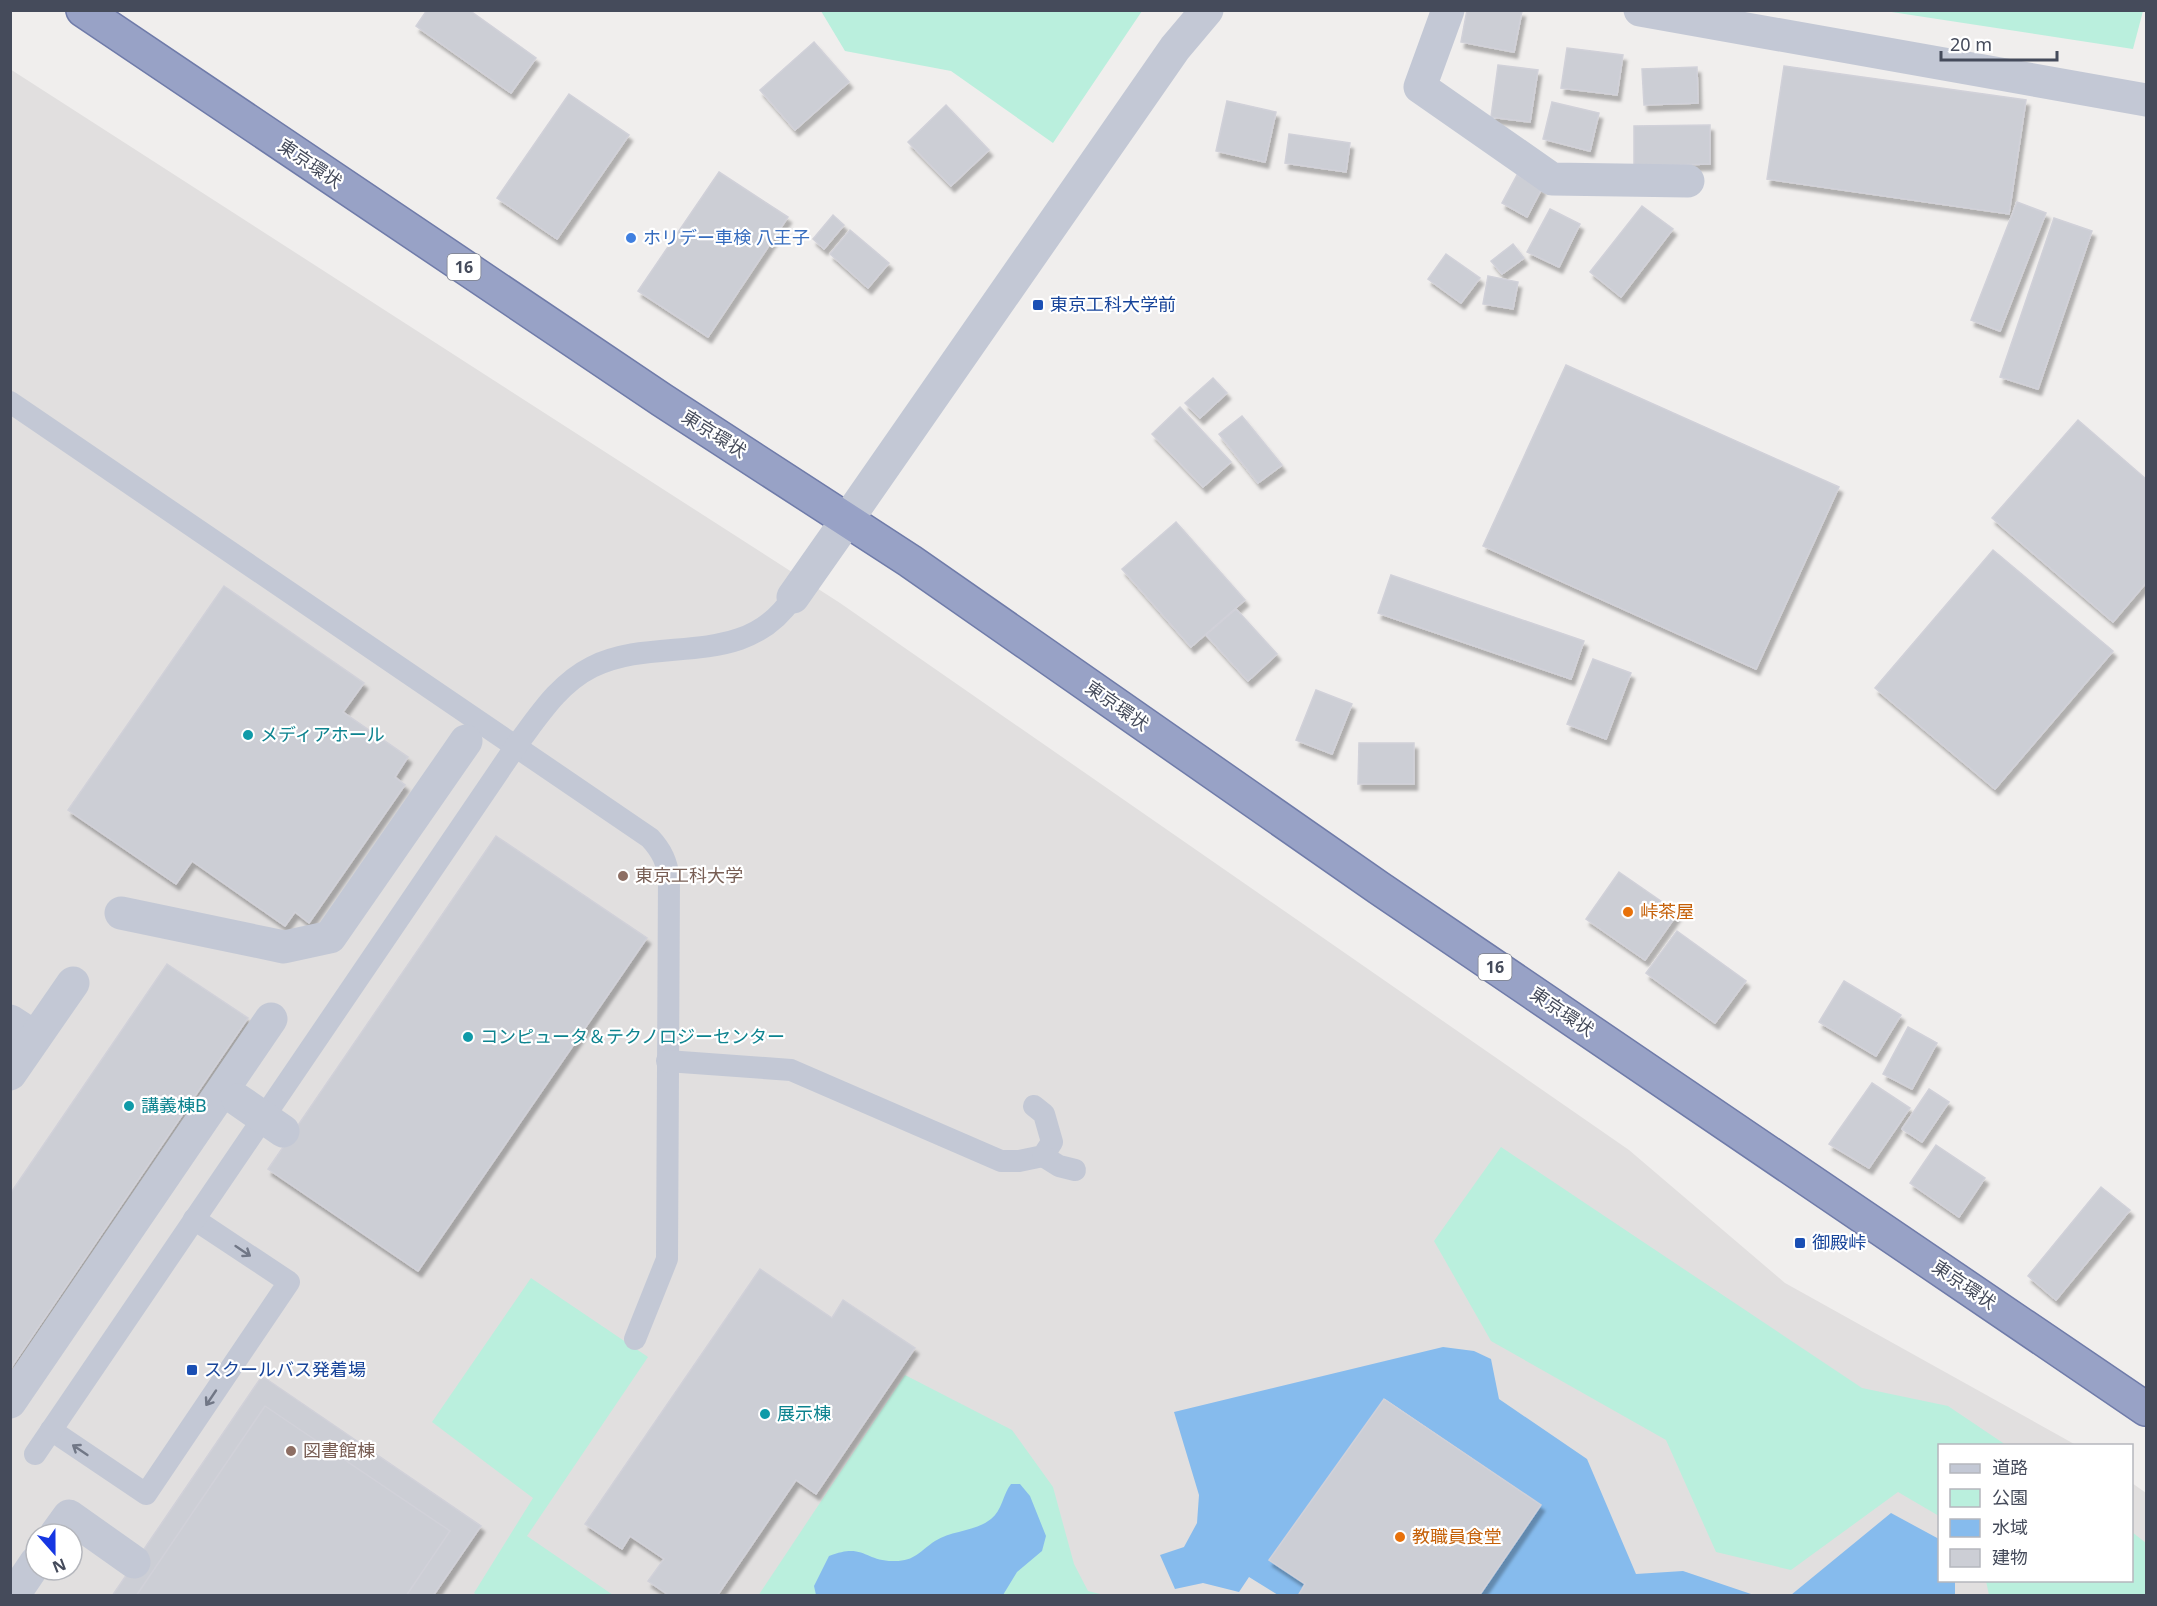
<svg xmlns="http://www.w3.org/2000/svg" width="2157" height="1606" font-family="'Noto Sans','Noto Sans JP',sans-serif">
	<defs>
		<filter id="shadow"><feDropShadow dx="3.5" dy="6" stdDeviation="1.5" flood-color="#0004"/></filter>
	</defs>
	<rect width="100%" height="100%" fill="#f0eeed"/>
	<!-- education -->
	<path fill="#e1dfdf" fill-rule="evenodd" d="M 10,69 L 840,603 L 1629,1150 L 1785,1283 L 2076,1445 L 1940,1446 L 1940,1580 L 2132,1580 L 2132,1483 L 2146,1493 L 2146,1595 L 11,1595 ZM 36,1534 L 72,1534 L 72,1570 L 36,1570 Z"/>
	<!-- green -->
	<g fill="#baefdd">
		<polygon points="821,11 1142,11 1053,143 951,71 845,51"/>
		<polygon points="1885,11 2143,11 2133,49"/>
		<polygon points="1501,1147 1862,1388 1948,1406 2006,1445 1940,1446 1939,1516 1898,1492 1791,1570 1716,1552 1666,1440 1491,1341 1434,1241"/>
		<polygon points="531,1278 648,1357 527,1536 613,1595 478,1596 474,1593 533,1498 432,1422"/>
		<polygon points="905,1375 1012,1430 1053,1487 1074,1564 1088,1591 1104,1595 758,1596"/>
		<polygon points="2132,1532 2146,1543 2146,1595 1989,1595 1986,1581 2132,1580"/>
	</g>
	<!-- water -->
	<g fill="#86bbed">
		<polygon points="1443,1347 1474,1351 1491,1359 1499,1399 1587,1459 1636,1574 1683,1571 1754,1595 1479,1595 1541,1505 1385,1399 1269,1560 1305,1584 1298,1595 1278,1595 1249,1577 1239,1592 1203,1583 1175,1589 1160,1555 1184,1547 1197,1523 1199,1495 1174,1412"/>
		<path d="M 1011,1484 L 1020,1484 L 1030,1496 L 1046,1536 L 1042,1551 L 1017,1572 L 1003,1595 L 816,1595 L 814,1586 L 829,1556 C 865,1542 864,1562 895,1561 C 915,1561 920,1551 935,1541 C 952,1530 975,1532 991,1519 C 1002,1511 1003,1494 1011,1484 Z"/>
		<polygon points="1891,1513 1939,1539 1940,1580 1955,1581 1955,1595 1791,1595"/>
	</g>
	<!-- building -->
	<g fill="#ccced5" stroke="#d1d1d9" stroke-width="1.5" filter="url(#shadow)">
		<polygon points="427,10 469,10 536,58 511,93 416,26"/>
		<polygon points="1467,10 1522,11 1514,52 1461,42"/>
		<polygon points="814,42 849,82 795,130 760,90"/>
		<polygon points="1567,48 1623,55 1617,95 1561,88"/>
		<polygon points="1498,65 1538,70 1530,122 1491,117"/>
		<polygon points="1784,66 2026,100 2009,214 1767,179"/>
		<polygon points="1697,67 1698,103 1644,105 1642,69"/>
		<polygon points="569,94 629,135 557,239 497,198"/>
		<polygon points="1227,101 1276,112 1265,162 1216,151"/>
		<polygon points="1552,102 1599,113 1590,151 1543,139"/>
		<polygon points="946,105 989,150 951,186 908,142"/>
		<polygon points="1710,125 1710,164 1634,166 1634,126"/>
		<polygon points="1289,134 1350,143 1346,172 1285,163"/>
		<polygon points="719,172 788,217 708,337 638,291"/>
		<polygon points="1517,175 1542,188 1527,217 1502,203"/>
		<polygon points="2017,202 2046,213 2000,331 1971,320"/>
		<polygon points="1642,206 1673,229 1621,297 1590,272"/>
		<polygon points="1550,209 1580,224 1559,267 1527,252"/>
		<polygon points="833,215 844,225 824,249 813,239"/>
		<polygon points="2054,218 2092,231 2038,389 2000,377"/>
		<polygon points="850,230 889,263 868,288 830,254"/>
		<polygon points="1513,244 1524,258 1502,274 1491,261"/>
		<polygon points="1446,254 1480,278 1461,303 1428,279"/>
		<polygon points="1488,276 1518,282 1513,309 1483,304"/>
		<polygon points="1566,365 1839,487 1756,669 1483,546"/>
		<polygon points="1213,378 1227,393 1200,418 1185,403"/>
		<polygon points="1180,407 1231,462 1203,487 1152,434"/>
		<polygon points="1242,416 1282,465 1258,483 1219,434"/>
		<polygon points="2078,420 2146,479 2146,583 2113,622 1992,518"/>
		<polygon points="1176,522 1245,600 1191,647 1122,569"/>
		<polygon points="1993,550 2113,651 1995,789 1875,688"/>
		<polygon points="1391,575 1584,641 1571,679 1378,613"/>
		<polygon points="224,586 364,683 343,712 408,757 395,777 405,785 309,923 295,912 285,926 192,861 176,884 68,810"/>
		<polygon points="1236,609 1277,654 1248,681 1206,635"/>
		<polygon points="1593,659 1631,673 1606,739 1567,724"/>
		<polygon points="1316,690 1352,704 1332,754 1296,740"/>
		<polygon points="1359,743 1414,743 1414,784 1358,784"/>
		<polygon points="496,836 647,938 418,1271 268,1169"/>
		<polygon points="1619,872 1678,913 1645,960 1586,919"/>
		<polygon points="1677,931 1746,981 1715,1023 1646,973"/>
		<polygon points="167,964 248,1018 10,1369 10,1194"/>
		<polygon points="1844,981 1901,1015 1876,1056 1819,1022"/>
		<polygon points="1908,1027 1937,1043 1912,1089 1883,1074"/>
		<polygon points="1872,1083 1910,1108 1869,1168 1829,1144"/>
		<polygon points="1929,1089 1949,1102 1922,1142 1902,1129"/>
		<polygon points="1936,1145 1985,1178 1959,1217 1910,1183"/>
		<polygon points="2101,1187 2130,1210 2056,1300 2028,1276"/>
		<polygon points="760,1269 832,1318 843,1300 915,1348 816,1494 796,1480 717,1596 670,1596 648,1581 664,1559 630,1536 622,1549 585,1524"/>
		<polygon points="262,1376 481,1526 433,1596 112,1596"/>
		<polygon points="1384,1399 1541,1505 1479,1596 1298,1596 1305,1584 1269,1560"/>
		<polygon points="265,1406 450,1531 406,1596 136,1596"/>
	</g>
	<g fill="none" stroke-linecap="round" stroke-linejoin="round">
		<!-- trunk casing -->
		<g stroke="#6f7ba9" stroke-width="36">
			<polyline id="trunk" points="83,10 662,400 910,561 1379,888 2146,1409"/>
		</g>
		<!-- service -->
		<g stroke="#c3c8d5" stroke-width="22">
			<path d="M 10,402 L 650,838 C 662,851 667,862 669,879 L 667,1259 L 635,1339"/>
			<polyline points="667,1061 791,1070 1001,1161 1019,1161 1043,1156 1052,1142 1044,1114 1034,1106"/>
			<polyline points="1043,1156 1059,1166 1075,1170"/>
			<polyline points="51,1430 146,1494 289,1282 194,1219"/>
			<path d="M 35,1454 L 516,746 C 538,717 558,684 592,667 C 658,634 745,671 793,597"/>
		</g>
		<!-- pedestrian -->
		<g stroke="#c3c8d5" stroke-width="33">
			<polyline points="121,913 284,947 330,937 466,741"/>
			<polyline points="10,1021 35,1037"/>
			<polyline points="10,1074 73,983"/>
			<polyline points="10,1402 271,1019"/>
			<polyline points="56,1534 69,1516 134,1562"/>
			<polyline points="13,1596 36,1562"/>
		</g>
		<!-- minor -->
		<g stroke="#c3c8d5" stroke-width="33">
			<polyline points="1448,10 1420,87 1552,179 1688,181"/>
			<polyline points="1640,10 2146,100"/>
			<polyline points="793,597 847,520"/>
		</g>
		<!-- tertiary -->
		<polyline stroke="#c3c8d5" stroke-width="33" points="847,520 1175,48 1207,10"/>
		<!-- trunk -->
		<use href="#trunk" stroke="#98a2c6" stroke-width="33"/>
		<!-- pedestrian-bridge -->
		<polyline stroke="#c3c8d5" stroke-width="33" points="238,1100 283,1131"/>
	</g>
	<!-- one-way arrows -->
	<defs><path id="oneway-shaft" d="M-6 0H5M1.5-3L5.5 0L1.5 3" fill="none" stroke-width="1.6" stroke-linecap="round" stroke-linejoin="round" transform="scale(1.5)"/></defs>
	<g stroke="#717786">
		<use href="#oneway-shaft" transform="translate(243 1251) rotate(34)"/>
		<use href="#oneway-shaft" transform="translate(211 1398) rotate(124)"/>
		<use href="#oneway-shaft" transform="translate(80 1450) rotate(-146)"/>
	</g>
	<!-- markers -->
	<circle fill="#3f7fe0" stroke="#fff" stroke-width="2" cx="631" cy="238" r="6"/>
	<g fill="#1a4fb4" stroke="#fff" stroke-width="2">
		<rect x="1032" y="299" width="12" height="12" rx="3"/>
		<rect x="1794" y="1237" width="12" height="12" rx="3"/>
		<rect x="186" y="1364" width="12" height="12" rx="3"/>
	</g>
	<g fill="#0f9aa8" stroke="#fff" stroke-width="2">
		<circle cx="248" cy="735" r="6"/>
		<circle cx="468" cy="1037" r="6"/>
		<circle cx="129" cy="1106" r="6"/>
		<circle cx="765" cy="1414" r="6"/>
	</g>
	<g fill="#8d6e63" stroke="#fff" stroke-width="2">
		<circle cx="623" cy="876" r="6"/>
		<circle cx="291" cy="1451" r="6"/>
	</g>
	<g fill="#e8710a" stroke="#fff" stroke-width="2">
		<circle cx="1628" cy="912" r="6"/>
		<circle cx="1400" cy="1537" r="6"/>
	</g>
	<g text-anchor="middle" stroke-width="4.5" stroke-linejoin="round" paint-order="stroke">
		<!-- shield labels -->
		<g fill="#fff" stroke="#7d818c" stroke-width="1.5">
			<rect x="447.5" y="254" width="33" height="26" rx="4.5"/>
			<rect x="1478.5" y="954" width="33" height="26" rx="4.5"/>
		</g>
		<g font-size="16" font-weight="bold" fill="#454b5b">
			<text x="464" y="273">16</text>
			<text x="1495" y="973">16</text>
		</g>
		<!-- street labels -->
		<g font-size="18" fill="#454b5b" stroke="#fff">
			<text transform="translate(310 164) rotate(34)" y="6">東京環状</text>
			<text transform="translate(714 434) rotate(32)" y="6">東京環状</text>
			<text transform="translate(1117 706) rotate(35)" y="6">東京環状</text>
			<text transform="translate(1562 1012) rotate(34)" y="6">東京環状</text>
			<text transform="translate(1964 1285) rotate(34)" y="6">東京環状</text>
		</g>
		<!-- shop labels -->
		<g font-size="18" fill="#366cbe" stroke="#fff" text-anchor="start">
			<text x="643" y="244">ホリデー車検 八王子</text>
		</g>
		<!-- transit labels -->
		<g font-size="18" fill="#164399" stroke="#fff" text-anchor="start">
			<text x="1050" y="311">東京工科大学前</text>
			<text x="1812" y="1249">御殿峠</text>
			<text x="204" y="1376">スクールバス発着場</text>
		</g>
		<!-- culture labels -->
		<g font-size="18" fill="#0d838f" stroke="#fff" text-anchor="start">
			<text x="260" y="741">メディアホール</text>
			<text x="480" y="1043">コンピュータ＆テクノロジーセンター</text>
			<text x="141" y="1112">講義棟B</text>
			<text x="777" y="1420">展示棟</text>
		</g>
		<!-- education labels -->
		<g font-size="18" fill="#785e54" stroke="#fff" text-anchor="start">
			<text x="635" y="882">東京工科大学</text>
			<text x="303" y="1457">図書館棟</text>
		</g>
		<!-- food labels -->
		<g font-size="18" fill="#c56008" stroke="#fff" text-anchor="start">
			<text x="1640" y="918">峠茶屋</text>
			<text x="1412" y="1543">教職員食堂</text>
		</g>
	</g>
	<!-- border -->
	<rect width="2157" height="1606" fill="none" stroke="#454b5b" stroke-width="24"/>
	<!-- legend -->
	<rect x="1938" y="1444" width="195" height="138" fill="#ffffff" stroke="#b5b7bd" stroke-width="1.5"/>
	<rect x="1950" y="1464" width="30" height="9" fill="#c3c8d5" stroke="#b5b7bd" stroke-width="1.5"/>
	<text x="1992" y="1474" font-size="18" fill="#454b5b">道路</text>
	<rect x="1950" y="1489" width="30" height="18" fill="#baefdd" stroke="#b5b7bd" stroke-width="1.5"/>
	<text x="1992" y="1504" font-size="18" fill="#454b5b">公園</text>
	<rect x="1950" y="1519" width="30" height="18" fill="#86bbed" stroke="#b5b7bd" stroke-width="1.5"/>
	<text x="1992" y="1534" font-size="18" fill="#454b5b">水域</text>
	<rect x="1950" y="1549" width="30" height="18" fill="#ccced5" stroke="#b5b7bd" stroke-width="1.5"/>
	<text x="1992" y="1564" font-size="18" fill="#454b5b">建物</text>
	<!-- north arrow -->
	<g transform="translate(54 1552) rotate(159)"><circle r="28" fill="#ffffff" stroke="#b5b7bd" stroke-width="1.5"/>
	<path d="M0-4.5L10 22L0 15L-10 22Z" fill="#1636e2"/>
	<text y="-9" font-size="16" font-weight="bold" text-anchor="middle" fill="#454b5b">N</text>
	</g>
	<!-- scale -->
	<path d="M1941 51v9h116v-9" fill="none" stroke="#454b5b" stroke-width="3"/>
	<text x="1950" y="51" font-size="18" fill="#454b5b" stroke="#ffffff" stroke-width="4.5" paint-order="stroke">20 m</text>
</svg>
